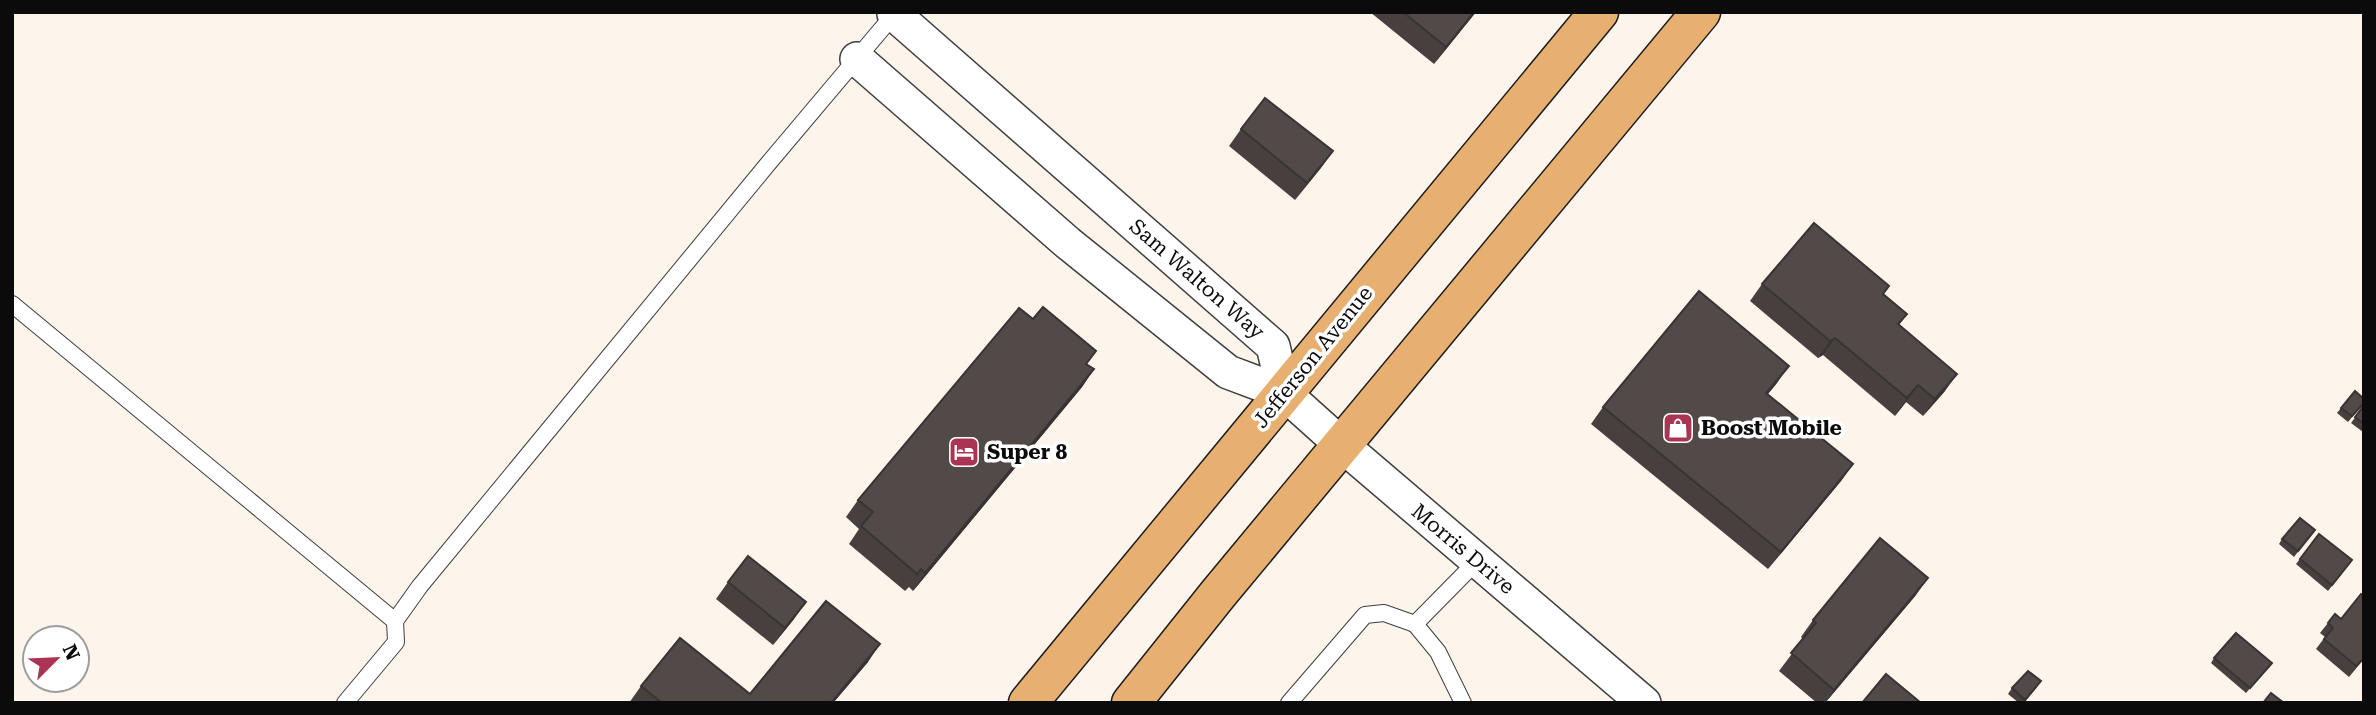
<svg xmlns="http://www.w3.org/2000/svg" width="2376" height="715" font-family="'Roboto Serif',serif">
	<rect width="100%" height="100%" fill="#fdf5eb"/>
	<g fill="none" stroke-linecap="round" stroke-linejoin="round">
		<!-- lane casing -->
		<g stroke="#3e3e3e" stroke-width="18">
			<g id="lane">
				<polyline points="12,304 395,621"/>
				<polyline points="1415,624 1438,652 1463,703"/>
				<polyline points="345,703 396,642 395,621 420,586 767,165 896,12"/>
				<polyline points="1289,703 1365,615 1384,613 1415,624 1477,561"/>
			</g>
		</g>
		<!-- street casing -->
		<g stroke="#3e3e3e" stroke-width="36">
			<g id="street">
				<polyline points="894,14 1273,346 1284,393"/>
				<polyline points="857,59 1068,243 1228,372 1284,393 1343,446 1644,703"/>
			</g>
		</g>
		<!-- primary casing -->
		<g stroke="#1c1c1c" stroke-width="41">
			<g id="primary">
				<polyline points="1028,703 1599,12"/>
				<polyline points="1131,703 1218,594 1701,12"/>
			</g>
		</g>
		<!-- lane -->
		<use href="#lane" stroke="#fff" stroke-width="16"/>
		<!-- street -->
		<use href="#street" stroke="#fff" stroke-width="33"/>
		<!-- primary -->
		<use href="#primary" stroke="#e8b070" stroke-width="38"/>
	</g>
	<!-- wall -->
	<g fill="#47403f">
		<polygon points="1370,12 1476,12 1434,64"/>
		<polygon points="1241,129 1333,151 1295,200 1229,146"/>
		<polygon points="1762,284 1883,294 1907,314 1899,325 1945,391 1923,416 1906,402 1895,416 1823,355 1818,358 1750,301"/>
		<polygon points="1033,319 1096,351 1087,364 1094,369 1082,387 913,591 909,587 905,591 849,544 859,529 846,517 858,500"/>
		<polygon points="1777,383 1768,394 1853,464 1841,481 1768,569 1591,424 1603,407"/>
		<polygon points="2364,403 2348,422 2337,413 2341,408"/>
		<polygon points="2362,408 2364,409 2364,431 2363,432 2351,423"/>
		<polygon points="2319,534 2352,560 2328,591 2296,564"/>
		<polygon points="2311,535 2294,557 2279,544 2282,539"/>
		<polygon points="728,582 794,619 773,645 716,599"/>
		<polygon points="1916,595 1825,703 1817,703 1779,671 1803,639 1801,637 1813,620"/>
		<polygon points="2335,614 2364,659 2349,677 2316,649 2325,637 2320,633"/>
		<polygon points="2214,658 2268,668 2246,693 2211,663"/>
		<polygon points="868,662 833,703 629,703 641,686 750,694"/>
		<polygon points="2037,687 2024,703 2019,703 2008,694 2012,688"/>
	</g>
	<!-- shaded-wall -->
	<g fill="#393433">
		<polygon points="1474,12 1476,12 1434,64 1446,47"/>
		<polygon points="1333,151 1321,168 1295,200 1307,183"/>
		<polygon points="1835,338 1823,355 1818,358 1830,341"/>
		<polygon points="1789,366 1777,383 1754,410 1766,393"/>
		<polygon points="1094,369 1082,387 913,591 925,573"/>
		<polygon points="1957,374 1945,391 1923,416 1935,399"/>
		<polygon points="1918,385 1906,402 1895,416 1907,398"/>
		<polygon points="1853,464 1841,481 1768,569 1781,552"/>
		<polygon points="1928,578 1916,595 1825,703 1834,690"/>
		<polygon points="806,602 794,619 773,645 785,628"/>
		<polygon points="880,644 868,662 833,703 831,703"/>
	</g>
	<!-- building -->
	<g fill="#524a49" stroke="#393433" stroke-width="2">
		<polygon points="1403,12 1474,12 1446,47"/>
		<polygon points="1265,98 1333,151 1307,183 1241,129"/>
		<polygon points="1814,223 1889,286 1883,294 1907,314 1898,324 1957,374 1935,399 1918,385 1907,398 1835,338 1830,341 1762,284"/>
		<polygon points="1699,291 1789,366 1766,393 1853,464 1781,552 1603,407"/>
		<polygon points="1043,307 1096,351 1086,364 1094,369 925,573 921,569 917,574 861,526 873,512 858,500 1019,308 1033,319"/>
		<polygon points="2355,391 2364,399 2364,403 2352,416 2341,408"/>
		<polygon points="2362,408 2364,409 2364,424 2355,417"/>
		<polygon points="2300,518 2315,530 2298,551 2282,539"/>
		<polygon points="2319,534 2352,560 2332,585 2300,559"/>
		<polygon points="1880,538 1928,578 1834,690 1791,653 1816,623 1813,620"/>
		<polygon points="748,556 806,602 785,628 728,582"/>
		<polygon points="2361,594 2364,596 2364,658 2356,666 2324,639 2333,628 2328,623 2335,614 2341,619"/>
		<polygon points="826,601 880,644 831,703 662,703 641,686 680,638 750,694"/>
		<polygon points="2236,633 2272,663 2250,688 2214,658"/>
		<polygon points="2028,671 2041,681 2025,700 2012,688"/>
		<polygon points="1886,674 1921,703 1862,703"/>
		<polygon points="2271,693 2284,703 2263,703"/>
	</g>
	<!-- icons -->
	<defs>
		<g id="shop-square" transform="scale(1.575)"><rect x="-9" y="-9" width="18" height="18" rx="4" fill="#aa3454" stroke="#fff"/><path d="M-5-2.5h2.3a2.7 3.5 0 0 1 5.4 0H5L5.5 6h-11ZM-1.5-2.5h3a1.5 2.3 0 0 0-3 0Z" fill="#fff"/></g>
		<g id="hotel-square" transform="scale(1.575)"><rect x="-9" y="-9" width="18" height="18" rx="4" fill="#aa3454" stroke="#fff"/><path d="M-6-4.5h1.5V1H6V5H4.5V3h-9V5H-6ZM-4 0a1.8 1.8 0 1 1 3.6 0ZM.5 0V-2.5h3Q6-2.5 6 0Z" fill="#fff"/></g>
	</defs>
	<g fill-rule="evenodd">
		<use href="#shop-square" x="1678" y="428"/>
		<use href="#hotel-square" x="964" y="452"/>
	</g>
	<g text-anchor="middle" stroke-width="7" stroke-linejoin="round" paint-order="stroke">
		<!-- street labels -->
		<g font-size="21" fill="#0b0b0b" stroke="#fff">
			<text transform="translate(1197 279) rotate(41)" y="7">Sam Walton Way</text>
			<text transform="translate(1313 357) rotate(-51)" y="7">Jefferson Avenue</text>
			<text transform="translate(1463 549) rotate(40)" y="7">Morris Drive</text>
		</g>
		<!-- poi labels -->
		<g font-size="21" font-weight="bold" fill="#0b0b0b" stroke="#fff" text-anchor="start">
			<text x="1701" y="435">Boost Mobile</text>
			<text x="987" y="459">Super 8</text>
		</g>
	</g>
	<!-- border -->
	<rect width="2376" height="715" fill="none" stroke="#0b0b0b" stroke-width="28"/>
	<!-- north arrow -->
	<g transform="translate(56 659) rotate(66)"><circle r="33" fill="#ffffff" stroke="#9d9d9d" stroke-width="2"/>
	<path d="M0-5L12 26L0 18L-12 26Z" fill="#aa3454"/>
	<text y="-10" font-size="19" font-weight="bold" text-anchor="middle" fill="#0b0b0b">N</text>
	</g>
</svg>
